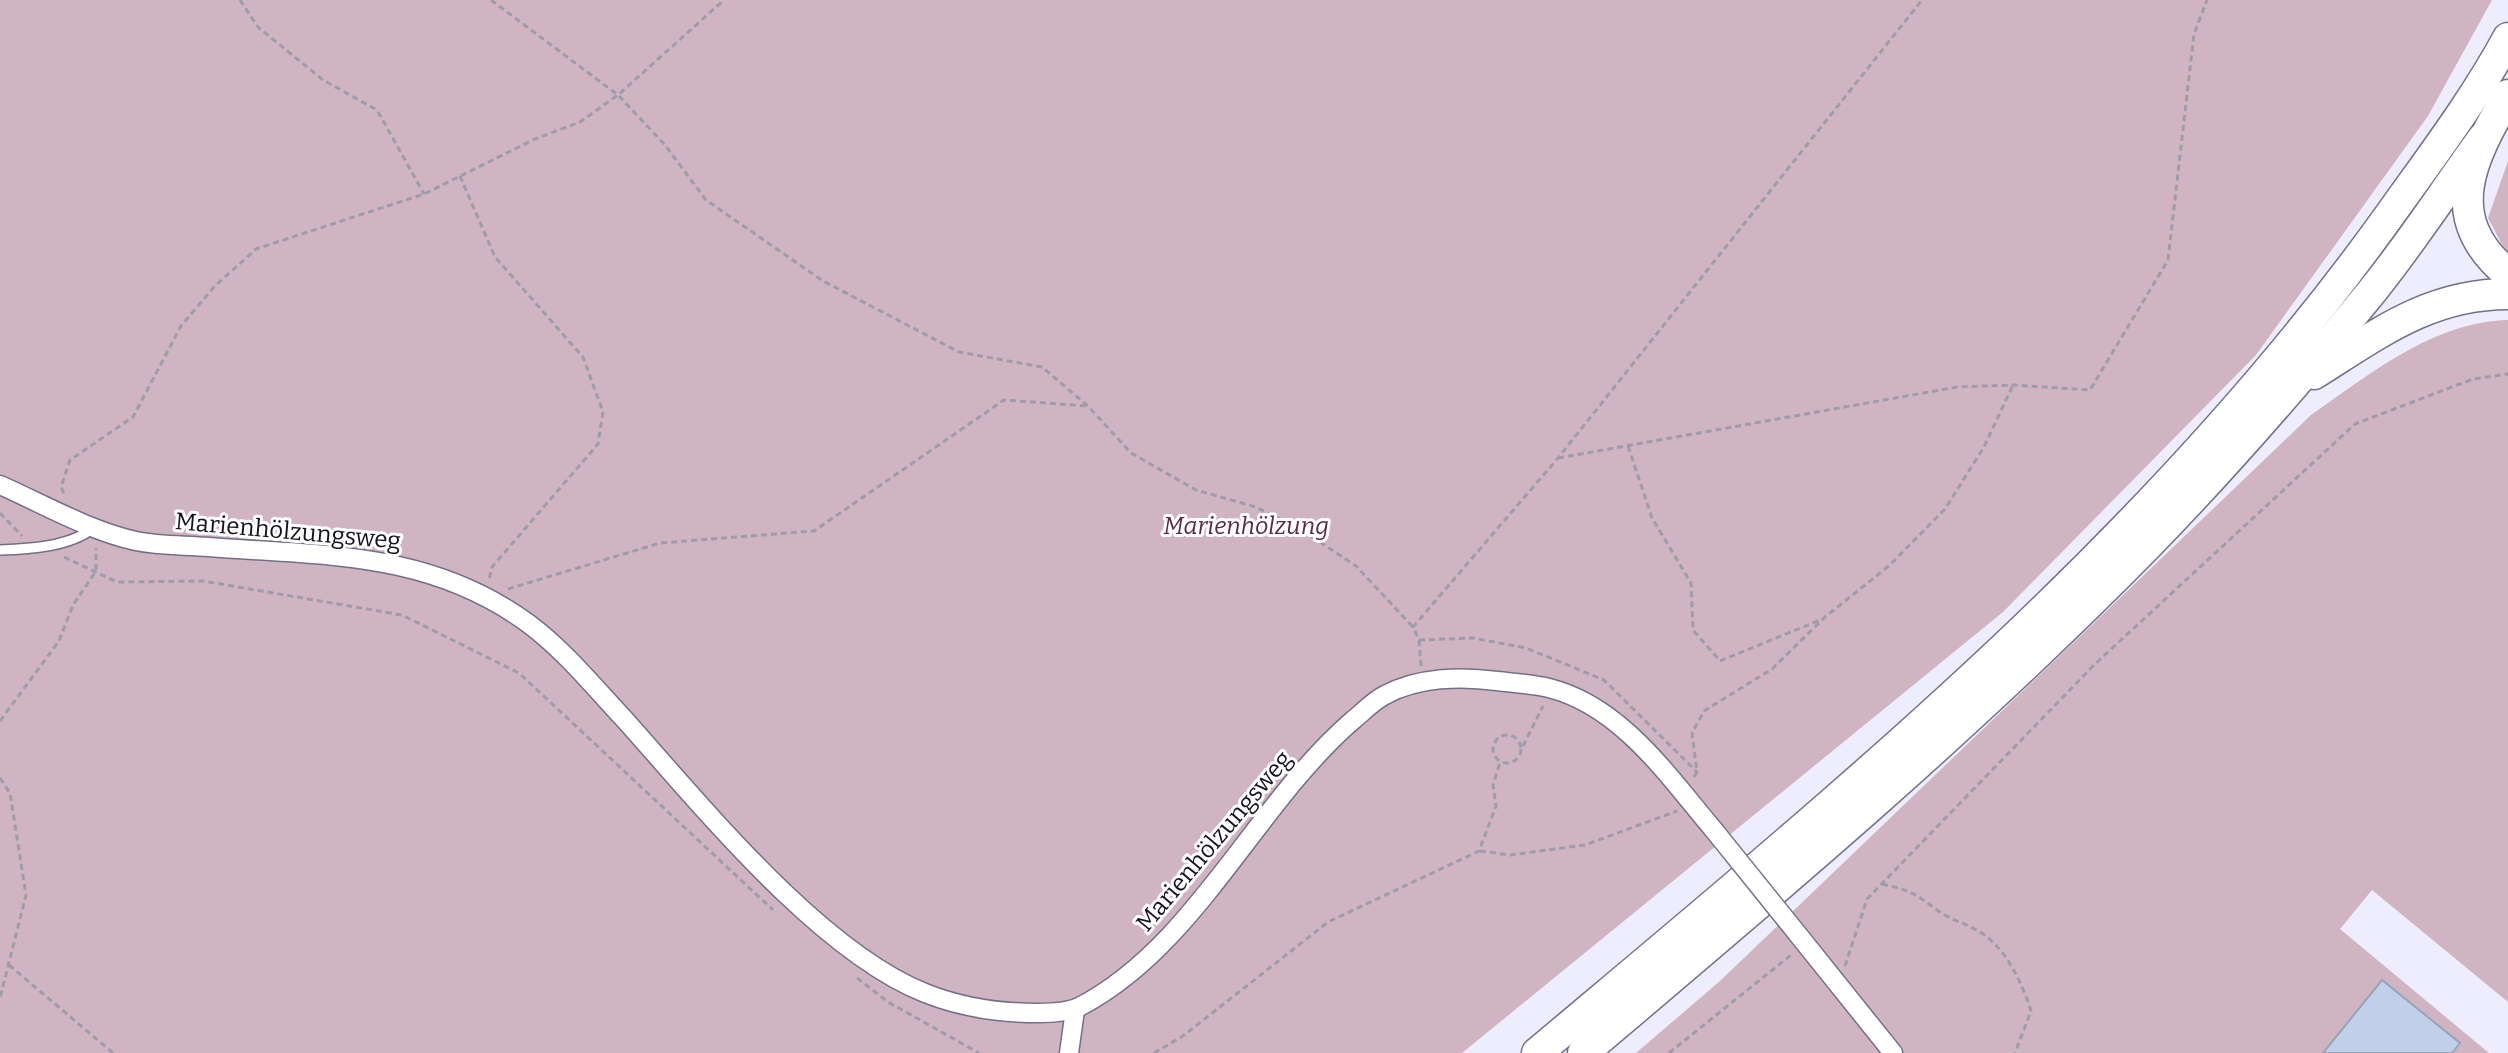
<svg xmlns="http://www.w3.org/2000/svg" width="2508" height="1053" font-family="Bitter,serif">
	<rect width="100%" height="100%" fill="#eeedfe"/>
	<!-- green -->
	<g fill="#d1b4c1">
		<polygon points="0,0 2492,0 2428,116 2256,355 2003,612 1462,1053 0,1053"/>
		<polygon points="2508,161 2508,256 2488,218"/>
		<path d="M 2508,320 L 2508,1002 L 2372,890 L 2340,929 L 2489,1053 L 1636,1053 L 1720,981 L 2311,415 C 2370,374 2433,322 2508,320 Z"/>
	</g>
	<!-- building -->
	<polygon fill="#c1d0e8" stroke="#95a4bb" stroke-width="2" points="2382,980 2460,1043 2452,1053 2323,1053"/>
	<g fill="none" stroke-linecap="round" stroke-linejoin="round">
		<!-- service casing -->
		<g stroke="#727088" stroke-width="12">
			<path id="service" d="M 0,550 C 28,549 70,547 93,528"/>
		</g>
		<!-- minor casing -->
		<g stroke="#727088" stroke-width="21">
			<g id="minor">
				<path d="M 0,485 C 43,504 90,531 136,541 C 159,546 185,545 209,547 C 325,556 430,551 529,624 C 565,651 594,687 625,720 C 701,805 819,951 925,993 C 960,1007 1000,1013 1038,1013 C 1050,1013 1068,1012 1079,1007 C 1195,947 1255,805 1352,721 C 1362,713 1373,701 1385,695 C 1418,677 1461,676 1497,681 C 1514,683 1532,684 1549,688 C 1621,706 1668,776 1713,829"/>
				<polyline points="1800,937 1893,1053"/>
				<polyline points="1069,1053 1075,1010"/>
			</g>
		</g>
		<!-- trunk casing -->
		<g stroke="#727088" stroke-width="33">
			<g id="trunk">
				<path d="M 2508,95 C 2472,158 2439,217 2508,274"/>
				<path d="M 2314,374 C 2378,334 2429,294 2508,294"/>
				<path d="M 1537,1053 C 1846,793 2158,541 2394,209 C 2434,153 2475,99 2508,38"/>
				<path d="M 1583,1053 C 1776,890 1969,727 2146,547 C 2224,467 2299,381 2369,295 C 2410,245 2445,190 2483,138"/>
			</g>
		</g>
		<!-- path -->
		<g stroke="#9d9caa" stroke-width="3" stroke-dasharray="6 4" stroke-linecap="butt">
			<polyline points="240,0 258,27 323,80 377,110 424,194"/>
			<polyline points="491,0 618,95 665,145 706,200 823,281 959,352 1042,367 1088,406 1131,453 1196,490 1256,507 1308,534 1356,566 1413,627"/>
			<polyline points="460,176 495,257 583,357 603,412 598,444 492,567 489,580"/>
			<polyline points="1628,446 1652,518 1691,583 1693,630 1720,661 1820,620"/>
			<polyline points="1558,458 1957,387 2013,385 2090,390 2168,260 2194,34 2207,0"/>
			<polyline points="64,493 61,487 70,460 133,417 181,326 214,287 256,249 424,194 535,139 580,122 618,95 724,0"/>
			<polyline points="0,513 22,536"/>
			<polyline points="64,557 117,582 203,581 402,615 519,673 773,910"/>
			<polyline points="508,589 660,543 814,531 1004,400 1088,406"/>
			<polyline points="1419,640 1473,638 1526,648 1604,680 1697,772"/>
			<polyline points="1421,666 1419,640 1413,627 1558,458 1922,0"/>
			<polyline points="0,721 59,641 73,605 96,571 96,548"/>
			<circle cx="1507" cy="749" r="14"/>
			<polyline points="1523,746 1543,706"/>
			<polyline points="1694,777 1697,772 1692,733 1704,711 1772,669 1825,617 1890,565 1945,509 1984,447 2013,385"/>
			<polyline points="0,778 10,793 26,895 0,998"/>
			<polyline points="1480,851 1510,855 1585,845 1677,811"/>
			<path d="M 1882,884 C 1912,891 1914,893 1937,910 C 1952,921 1972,925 1987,937 C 2009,954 2023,986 2031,1011 L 2015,1053"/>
			<polyline points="9,965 113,1053"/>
			<polyline points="1845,966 1867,899 2095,664 2355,424 2473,379 2508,374"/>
			<polyline points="857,978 888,1002 979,1053"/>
			<polyline points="1154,1053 1183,1036 1328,922 1479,851 1496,806 1493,785 1500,762"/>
			<polyline points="1669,1053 1791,955"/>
		</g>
		<!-- service -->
		<use href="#service" stroke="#fff" stroke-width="9"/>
		<!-- minor -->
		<use href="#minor" stroke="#fff" stroke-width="18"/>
		<!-- trunk -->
		<use href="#trunk" stroke="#fff" stroke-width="30"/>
		<!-- minor-bridge casing -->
		<g stroke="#727088" stroke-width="21" stroke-linecap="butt">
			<polyline id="minor-bridge" points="1713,829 1800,937"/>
		</g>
		<!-- minor-bridge -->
		<use href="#minor-bridge" stroke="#fff" stroke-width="18"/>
	</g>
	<g text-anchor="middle" stroke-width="6" stroke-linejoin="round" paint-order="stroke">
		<!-- park labels -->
		<g font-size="24" font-style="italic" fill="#592942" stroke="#fff">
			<text x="1246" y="534">Marienhölzung</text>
		</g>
		<!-- street labels -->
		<g font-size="24" fill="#13121b" stroke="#fff">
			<text transform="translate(288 531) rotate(5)" y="8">Marienhölzungsweg</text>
			<text transform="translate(1214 841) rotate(-50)" y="8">Marienhölzungsweg</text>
		</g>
	</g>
</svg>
